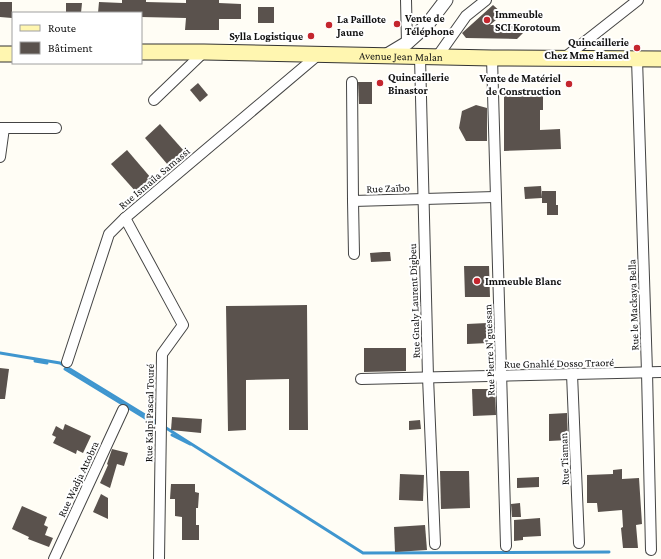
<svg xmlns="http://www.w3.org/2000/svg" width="661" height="559" font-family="'Crimson Pro',serif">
	<rect width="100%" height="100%" fill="#fffdf5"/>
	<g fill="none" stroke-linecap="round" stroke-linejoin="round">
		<!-- stream -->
		<g stroke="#3f96cf" stroke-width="3">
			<polyline points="0,353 60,363 158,423"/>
			<polyline points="35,361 47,363"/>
			<polyline points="65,369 155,424"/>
			<polyline points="163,426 363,553 609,552"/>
			<polyline points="172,435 190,444"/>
		</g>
	</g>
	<!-- building -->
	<g fill="#5a524d">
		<polygon points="122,0 146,0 146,2 186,3 186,0 219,0 219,3 241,4 241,19 219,19 219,30 185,30 186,18 141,17 141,13 98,13 99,2 122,3"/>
		<polygon points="0,2 12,2 12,18 0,17"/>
		<polygon points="66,3 82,3 81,13 66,13"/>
		<polygon points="493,5 503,14 490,25 515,25 523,33 517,39 466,38 462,33"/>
		<rect x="258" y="7" width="16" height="16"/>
		<polygon points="358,82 372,82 372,104 359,104"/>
		<polygon points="198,83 208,95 200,102 190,90"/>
		<polygon points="504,94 543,95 543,110 540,110 540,130 560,129 561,149 504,151"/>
		<polygon points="476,105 487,108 487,141 466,141 459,128 462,111"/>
		<polygon points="160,124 184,151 168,165 145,138"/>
		<polygon points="127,150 151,178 136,192 111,164"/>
		<polygon points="541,186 542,198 542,191 556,191 556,205 558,205 558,215 547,215 547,203 542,203 542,198 525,199 524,187"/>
		<polygon points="383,252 390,252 391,261 371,262 370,253"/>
		<polygon points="464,266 489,266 490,297 465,297"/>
		<polygon points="307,305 308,430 289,430 289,379 246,380 246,430 228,431 226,306"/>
		<polygon points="487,323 488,343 467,344 467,324"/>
		<polygon points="364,348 406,348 406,371 364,372"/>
		<polygon points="0,368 9,369 5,399 0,399"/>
		<polygon points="472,389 495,389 496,415 473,416"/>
		<polygon points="567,413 568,440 549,441 549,414"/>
		<polygon points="172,417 202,419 201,433 171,430"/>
		<polygon points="420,420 421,429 409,430 409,421"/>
		<polygon points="65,424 91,436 83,453 77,450 76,454 53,443 56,437 52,435 56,426 63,430"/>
		<polygon points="112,449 128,453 124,466 117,464 110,488 100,483 108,465 107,464"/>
		<polygon points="622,469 622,479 639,478 642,524 636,525 638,548 623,548 621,528 623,527 622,510 598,512 597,503 587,503 587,475 613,474 613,470"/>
		<polygon points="440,471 469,471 470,508 441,509"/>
		<polygon points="400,474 424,475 423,501 399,500"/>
		<polygon points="539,477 539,487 517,488 517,478"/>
		<polygon points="171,484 195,484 195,492 199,493 198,508 196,508 196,525 199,525 199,540 182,540 182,517 175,516 175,499 170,499"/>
		<polygon points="101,494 108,498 108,519 93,512"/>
		<polygon points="520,503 521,517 512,517 511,504"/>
		<polygon points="22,506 47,517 44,525 48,527 45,535 53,538 49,547 28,539 29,537 12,529"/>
		<polygon points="540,518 541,536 523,537 523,540 514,541 514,520"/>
		<polygon points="425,525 427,550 395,552 394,527"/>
	</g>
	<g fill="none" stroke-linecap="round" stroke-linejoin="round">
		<!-- minor casing -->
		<g stroke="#444" stroke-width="12">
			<g id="minor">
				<polyline points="406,0 407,43"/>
				<polyline points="420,57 428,377 435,544"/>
				<polyline points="437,57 466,16 486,0"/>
				<path d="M 492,58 C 496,221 502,383 506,546"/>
				<polyline points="563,59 638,0"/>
				<polyline points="637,59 647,372 651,550"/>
				<polyline points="352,82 353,201 495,197"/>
				<polyline points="154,100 204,52"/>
				<polyline points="0,128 56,128"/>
				<polyline points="0,157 4,128"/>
				<polyline points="353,201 354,254"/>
				<polyline points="125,218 183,325 162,354 159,559"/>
				<polyline points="67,362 109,234 125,218 318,55"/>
				<polyline points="572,374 579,543"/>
				<polyline points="361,379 661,372"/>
				<polyline points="54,559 123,410"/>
			</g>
		</g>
		<!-- tertiary casing -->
		<g stroke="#444" stroke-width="15">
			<polyline id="tertiary" points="387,55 407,43 427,25 446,0"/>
		</g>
		<!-- secondary casing -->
		<g stroke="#333" stroke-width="17">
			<g id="secondary">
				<path id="s1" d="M 141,52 L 204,52 L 492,58 L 661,59"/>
				<polyline points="0,54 13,54"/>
			</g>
		</g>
		<!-- minor -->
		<use href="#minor" stroke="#fff" stroke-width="10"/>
		<!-- tertiary -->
		<use href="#tertiary" stroke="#fff" stroke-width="13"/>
		<!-- secondary -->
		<use href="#secondary" stroke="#fff6b0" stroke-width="15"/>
	</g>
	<!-- markers -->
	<g fill="#c4262e" stroke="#fff" stroke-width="1.5">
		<circle cx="487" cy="20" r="4"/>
		<circle cx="397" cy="24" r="4"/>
		<circle cx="329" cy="25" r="4"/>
		<circle cx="311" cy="36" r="4"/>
		<circle cx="637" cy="48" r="4"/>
		<circle cx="380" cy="83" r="4"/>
		<circle cx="569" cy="84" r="4"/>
		<circle cx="477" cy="281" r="4"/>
	</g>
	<g text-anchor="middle" stroke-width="4" stroke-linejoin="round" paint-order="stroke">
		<!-- poi labels -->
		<g font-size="11" font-weight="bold" fill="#111" stroke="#fff" text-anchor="start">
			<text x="495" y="18">Immeuble<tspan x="495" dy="13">SCI Korotoum</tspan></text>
			<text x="405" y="22">Vente de<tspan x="405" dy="13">Téléphone</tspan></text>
			<text x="337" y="23">La Paillote<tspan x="337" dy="13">Jaune</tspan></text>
			<text x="303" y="40" text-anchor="end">Sylla Logistique</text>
			<text x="629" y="46" text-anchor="end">Quincaillerie<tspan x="629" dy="13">Chez Mme Hamed</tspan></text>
			<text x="388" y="81">Quincaillerie<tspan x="388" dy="13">Binastor</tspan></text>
			<text x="561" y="82" text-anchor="end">Vente de Matériel<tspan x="561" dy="13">de Construction</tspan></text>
			<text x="485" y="285">Immeuble Blanc</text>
		</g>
		<!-- street labels -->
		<g font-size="11" fill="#111" stroke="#fff">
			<text dy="4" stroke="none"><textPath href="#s1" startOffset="260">Avenue Jean Malan</textPath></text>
			<text transform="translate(154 178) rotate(-40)" y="4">Rue Ismaïla Samassi</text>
			<text transform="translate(388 188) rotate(-2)" y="4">Rue Zaïbo</text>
			<text transform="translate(414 301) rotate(-92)" y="4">Rue Gnaly Laurent Digbeu</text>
			<text transform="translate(633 305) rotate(-92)" y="4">Rue le Mackaya Bella</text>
			<text transform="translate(489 350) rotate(-92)" y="4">Rue Pierre N'guessan</text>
			<text transform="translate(559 363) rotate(-1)" y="4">Rue Gnahlé Dosso Traoré</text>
			<text transform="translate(149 413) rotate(-89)" y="4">Rue Kalpi Pascal Touré</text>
			<text transform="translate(564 459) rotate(-92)" y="4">Rue Tiaman</text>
			<text transform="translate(78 479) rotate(-65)" y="4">Rue Wadja Attobra</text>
		</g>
	</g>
	<!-- legend -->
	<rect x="12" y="12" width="130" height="52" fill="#ffffff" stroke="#a0a0a0"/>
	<rect x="20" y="25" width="20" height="6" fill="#fff6b0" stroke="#a0a0a0"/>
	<text x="48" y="32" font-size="12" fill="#111111">Route</text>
	<rect x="20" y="42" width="20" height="12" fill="#5a524d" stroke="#a0a0a0"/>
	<text x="48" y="52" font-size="12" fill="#111111">Bâtiment</text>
</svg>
